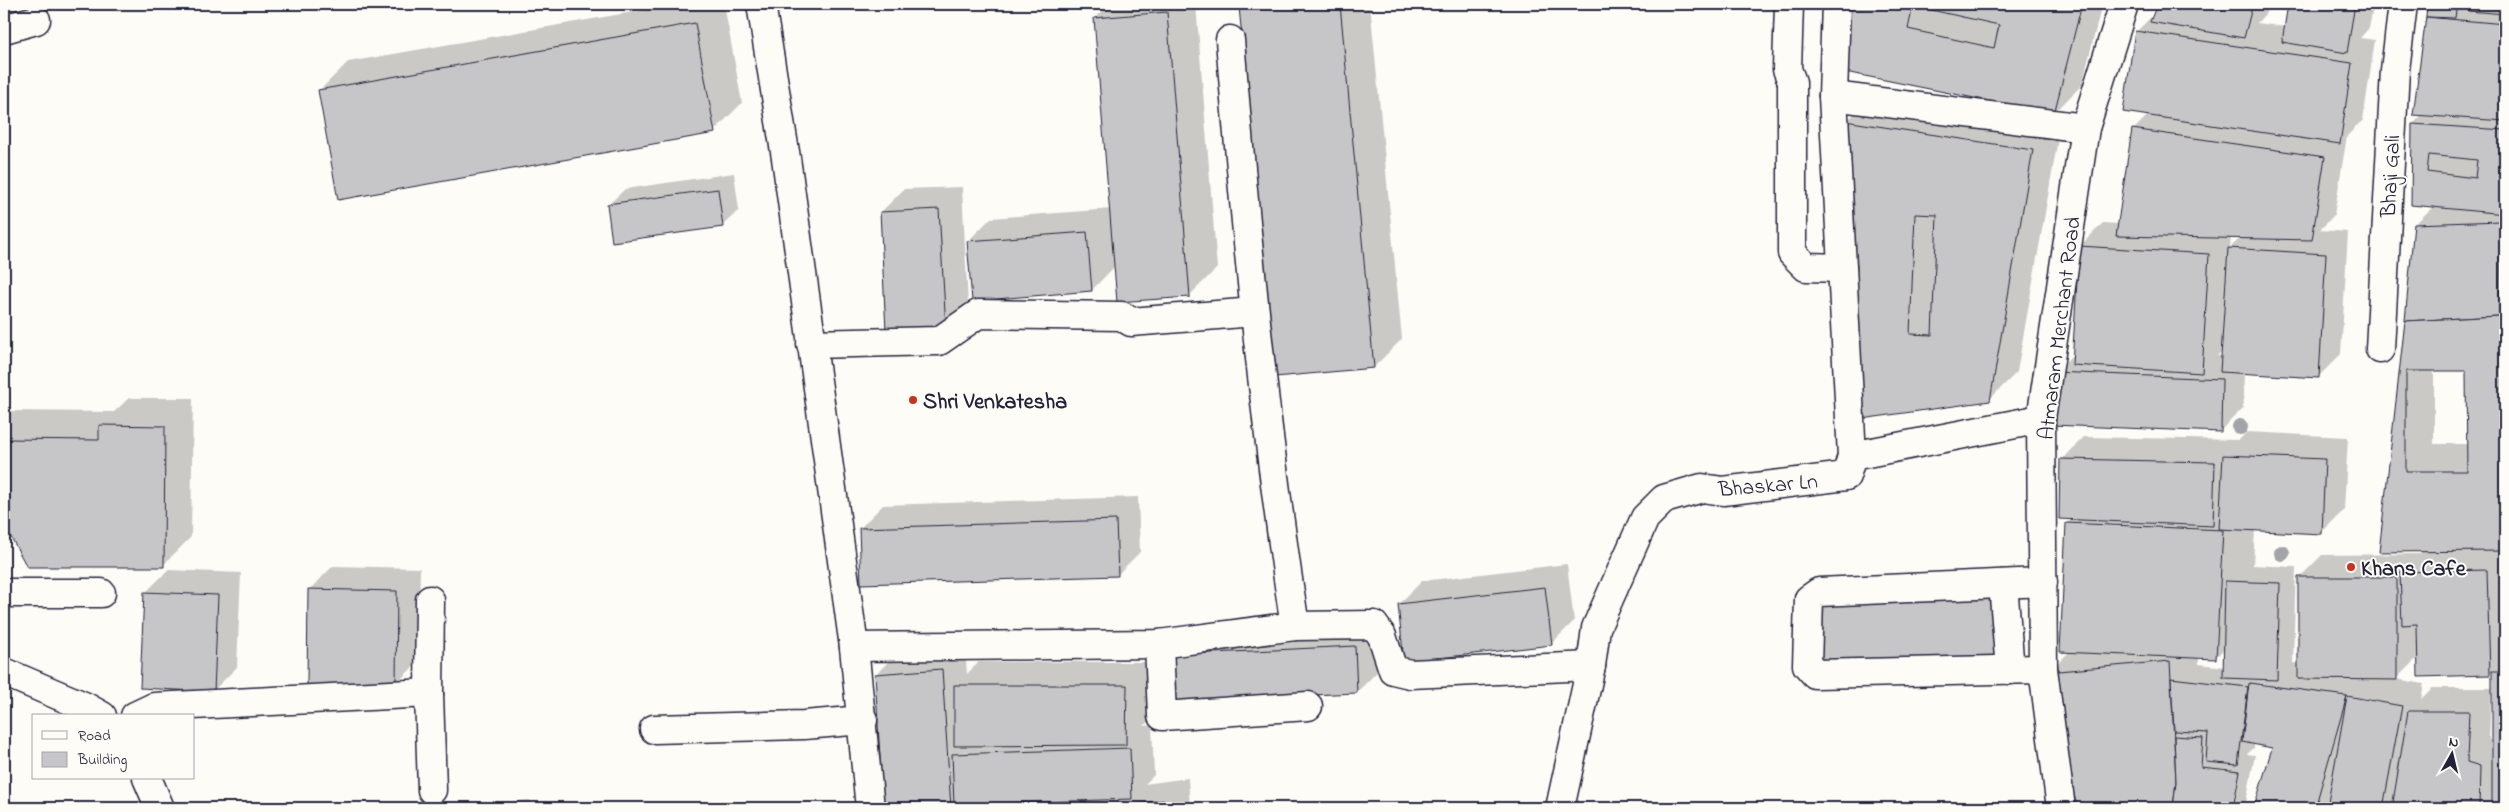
<svg xmlns="http://www.w3.org/2000/svg" width="2509" height="812" font-family="'Indie Flower',sans-serif">
	<rect width="100%" height="100%" fill="#fdfcf7"/>
	<filter id="ink" filterUnits="userSpaceOnUse"><feTurbulence type="fractalNoise" baseFrequency=".02" numOctaves="2"/><feDisplacementMap in="SourceGraphic" scale="10" xChannelSelector="R" yChannelSelector="G"/><feConvolveMatrix kernelMatrix="1 2 1 2 8 2 1 2 1" color-interpolation-filters="sRGB"/></filter>
	<g filter="url(#ink)">
		<!-- shadow -->
		<g fill="#0003" fill-rule="evenodd">
			<polygon points="678,4 724,4 742,103 714,131 320,90 348,62"/>
			<polygon points="1110,4 1196,4 1217,268 1189,296 1115,266 1092,290 968,241 991,218 1111,209 1095,18"/>
			<polygon points="1244,4 1370,4 1402,339 1374,367 1241,7"/>
			<polygon points="1844,4 2102,4 2082,85 2054,113"/>
			<path d="M 2158,4 L 2269,4 L 2266,13 L 2257,23 L 2286,27 L 2290,4 L 2374,4 L 2369,28 L 2360,38 L 2375,40 L 2363,120 L 2347,136 L 2334,215 L 2320,230 L 2348,232 L 2341,354 L 2318,377 L 2244,372 L 2243,408 L 2220,431 L 2055,373 L 2074,353 L 2080,246 L 2103,223 L 2119,224 L 2133,130 L 2148,115 L 2136,32 L 2154,14 ZM 2231,237 L 2241,237 L 2230,248 ZM 2223,350 L 2223,356 L 2217,356 Z"/>
			<path d="M 2428,4 L 2505,4 L 2505,808 L 2255,808 L 2273,747 L 2254,743 L 2254,748 L 2247,754 L 2255,755 L 2245,808 L 2078,808 L 2048,673 L 2070,651 L 2067,523 L 2073,518 L 2061,460 L 2084,437 L 2239,440 L 2247,432 L 2348,437 L 2344,510 L 2321,533 L 2255,530 L 2253,565 L 2296,567 L 2293,663 L 2299,664 L 2299,578 L 2322,555 L 2420,554 L 2424,550 L 2380,550 L 2415,224 L 2434,206 L 2413,124 L 2423,114 L 2415,114 ZM 2434,370 L 2468,370 L 2468,444 L 2434,444 ZM 2225,648 L 2225,667 L 2199,664 L 2199,657 L 2216,657 ZM 2419,656 L 2490,674 L 2493,670 L 2493,688 L 2432,688 L 2421,699 L 2424,684 L 2396,679 ZM 2491,695 L 2493,696 L 2493,741 L 2489,740 Z"/>
			<polygon points="1875,93 2061,122 2017,372 1989,400 1855,418 1847,121"/>
			<polygon points="734,173 739,210 722,226 608,205 625,189"/>
			<polygon points="962,187 968,304 945,327 881,212 904,189"/>
			<polygon points="129,398 193,398 191,537 163,565 28,565 4,521 4,411 114,412"/>
			<polygon points="1138,497 1140,552 1117,575 860,528 883,505"/>
			<polygon points="1567,564 1574,621 1551,644 1399,604 1422,581"/>
			<polygon points="333,566 420,568 418,662 395,685 310,589"/>
			<polygon points="168,570 241,573 237,667 214,690 145,593"/>
			<polygon points="2019,574 2021,635 1998,658"/>
			<polygon points="1378,624 1380,669 1357,692 1172,655"/>
			<polygon points="965,647 967,674 978,662 1149,662 1149,720 1144,726 1152,725 1154,775 1145,784 1188,778 1190,808 991,808 997,802 975,803 975,808 885,808 876,674 899,651"/>
			<polygon points="530,800 531,808 436,808"/>
		</g>
		<!-- building -->
		<g fill="#c6c6c8" stroke="#22223b" fill-rule="evenodd">
			<polygon points="1271,4 1340,4 1374,368 1275,377 1239,7"/>
			<path d="M 1843,4 L 2082,4 L 2054,114 L 1840,71 ZM 1913,6 L 1999,25 L 1994,48 L 1908,29 Z"/>
			<polygon points="2157,4 2253,4 2244,38 2150,22"/>
			<polygon points="2288,4 2355,4 2347,53 2282,42"/>
			<polygon points="2427,4 2457,4 2455,18 2426,17"/>
			<polygon points="2469,4 2505,4 2505,14 2468,11"/>
			<polygon points="1167,12 1190,297 1117,302 1094,18"/>
			<polygon points="2426,17 2505,24 2505,121 2413,115"/>
			<polygon points="695,23 715,133 338,200 318,90"/>
			<polygon points="2135,31 2352,63 2340,144 2123,112"/>
			<path d="M 1845,121 L 2033,150 L 1990,401 L 1854,420 ZM 1915,214 L 1937,215 L 1932,335 L 1910,334 Z"/>
			<path d="M 2412,124 L 2505,130 L 2505,214 L 2411,205 ZM 2429,155 L 2477,160 L 2475,178 L 2427,172 Z"/>
			<polygon points="2132,129 2325,157 2312,240 2116,236"/>
			<polygon points="718,189 723,227 612,242 607,204"/>
			<polygon points="939,209 946,329 886,331 880,212"/>
			<polygon points="2501,221 2499,316 2405,321 2414,224"/>
			<polygon points="1087,232 1092,291 972,301 967,241"/>
			<polygon points="2079,246 2209,254 2202,373 2072,365"/>
			<polygon points="2228,248 2326,254 2319,378 2220,372"/>
			<path d="M 2499,316 L 2505,316 L 2505,551 L 2379,552 L 2405,321 ZM 2406,371 L 2466,371 L 2467,471 L 2406,471 Z"/>
			<polygon points="2054,372 2222,379 2221,432 2051,425"/>
			<polygon points="99,425 165,426 164,567 27,567 4,524 4,439 99,440"/>
			<polygon points="2223,455 2325,459 2322,534 2219,529"/>
			<polygon points="2060,459 2215,462 2213,526 2059,519"/>
			<polygon points="1116,520 1118,576 861,584 859,528"/>
			<polygon points="2066,523 2223,530 2216,659 2060,652"/>
			<polygon points="2487,570 2490,675 2418,677 2417,624 2402,625 2400,572"/>
			<polygon points="2298,577 2397,577 2397,680 2298,679"/>
			<polygon points="2225,581 2280,583 2277,680 2223,678"/>
			<polygon points="1545,587 1552,645 1404,662 1398,604"/>
			<polygon points="308,589 397,591 396,686 307,685"/>
			<polygon points="144,592 218,595 214,692 140,688"/>
			<polygon points="1997,597 1998,660 1819,663 1818,600"/>
			<polygon points="1355,646 1357,693 1173,701 1171,655"/>
			<polygon points="2170,661 2176,782 2173,808 2077,808 2047,672"/>
			<polygon points="942,669 951,808 883,808 875,674"/>
			<rect x="2492" y="671" width="13" height="137"/>
			<polygon points="2171,678 2248,687 2238,765 2206,762 2208,733 2174,731"/>
			<polygon points="2249,683 2347,696 2315,808 2254,808 2272,748 2242,742"/>
			<polygon points="954,685 1127,685 1126,745 954,746"/>
			<polygon points="2347,696 2402,706 2383,808 2327,808"/>
			<polygon points="2408,711 2469,711 2467,762 2480,766 2479,808 2392,808"/>
			<polygon points="2174,736 2203,738 2201,767 2240,771 2233,808 2173,808 2176,782"/>
			<polygon points="1130,748 1132,799 954,805 952,754"/>
			<polygon points="1165,800 1166,808 1106,808"/>
		</g>
		<g fill="none" stroke-linecap="round" stroke-linejoin="round">
			<!-- street casing -->
			<g stroke="#22223b" stroke-width="31">
				<g id="street">
					<polyline points="761,4 786,158 854,647 870,808"/>
					<polyline points="1789,4 1787,69 1792,82 1792,253 1806,267 1842,268"/>
					<polyline points="1836,4 1833,96 1852,456"/>
					<polyline points="4,29 36,20"/>
					<polyline points="1833,96 2085,128"/>
					<polyline points="811,344 939,341 978,314 1122,316 1131,322 1254,312"/>
					<polyline points="2380,349 2395,70 2403,4"/>
					<polyline points="2003,584 2010,670"/>
					<polyline points="4,593 101,593"/>
					<polyline points="1295,626 1374,625 1382,636 1393,670 1410,674 1591,666"/>
					<polyline points="1159,644 1162,716 1308,706"/>
					<path d="M 854,647 L 1159,644 L 1295,626 C 1265,431 1246,236 1230,40"/>
					<polyline points="2043,669 1815,674 1807,665 1809,599 1819,592 2043,582"/>
					<polyline points="4,672 86,707 102,716"/>
					<polyline points="429,693 432,790"/>
					<polyline points="135,716 154,707 429,693 430,600"/>
					<polyline points="654,729 804,725 863,720"/>
					<polyline points="147,778 160,808"/>
					<polyline points="1560,808 1591,666 1596,628 1645,518 1664,499 1702,488 1723,491 1846,476 1852,456 2041,419"/>
					<polyline points="2061,808 2043,669 2041,419 2085,128 2124,4"/>
				</g>
			</g>
			<!-- street -->
			<use href="#street" stroke="#fdfcf7" stroke-width="28"/>
		</g>
		<!-- trees -->
		<g fill="#a3a3aa">
			<circle cx="2240" cy="427" r="8"/>
			<circle cx="2282" cy="553" r="8"/>
		</g>
	</g>
	<!-- markers -->
	<g fill="#c8321e" stroke="#fdfcf7" stroke-width="2">
		<circle cx="913" cy="400" r="5"/>
		<circle cx="2351" cy="567" r="5"/>
	</g>
	<g text-anchor="middle" stroke-width="4" stroke-linejoin="round" paint-order="stroke">
		<!-- street labels -->
		<g font-size="22" fill="#22223b" stroke="#fdfcf7">
			<text transform="translate(2389 176) rotate(-87)" y="8">Bhaji Gali</text>
			<text transform="translate(2058 328) rotate(-83)" y="8">Atmaram Merchant Road</text>
			<text transform="translate(1768 484) rotate(-5)" y="8">Bhaskar Ln</text>
		</g>
		<!-- poi labels -->
		<g font-size="22" font-weight="bold" fill="#22223b" stroke="#fdfcf7" text-anchor="start">
			<text x="923" y="408">Shri Venkatesha</text>
			<text x="2361" y="575">Khans Cafe</text>
		</g>
	</g>
	<!-- margin -->
	<rect width="2509" height="812" fill="none" stroke="#fdfcf7" stroke-width="20"/>
	<rect x="10" y="10" width="2489" height="792" fill="none" stroke="#22223b" stroke-width="2" filter="url(#ink)"/>
	<!-- legend -->
	<rect x="32" y="714" width="162" height="65" fill="#fdfcf7" stroke="#a5a5ac"/>
	<rect x="42" y="731" width="25" height="8" fill="#fdfcf7" stroke="#a5a5ac"/>
	<text x="78" y="740" font-size="15" fill="#22223b">Road</text>
	<rect x="42" y="752" width="25" height="15" fill="#c6c6c8" stroke="#a5a5ac"/>
	<text x="78" y="764" font-size="15" fill="#22223b">Building</text>
	<!-- north arrow -->
	<g transform="translate(2452 754) rotate(8)" stroke="#fdfcf7" stroke-width="4" paint-order="stroke">
	<path d="M0-4L9 19L0 12L-9 19Z" fill="#22223b"/>
	<text y="-8" font-size="14" font-weight="bold" text-anchor="middle" fill="#22223b">N</text>
	</g>
</svg>
